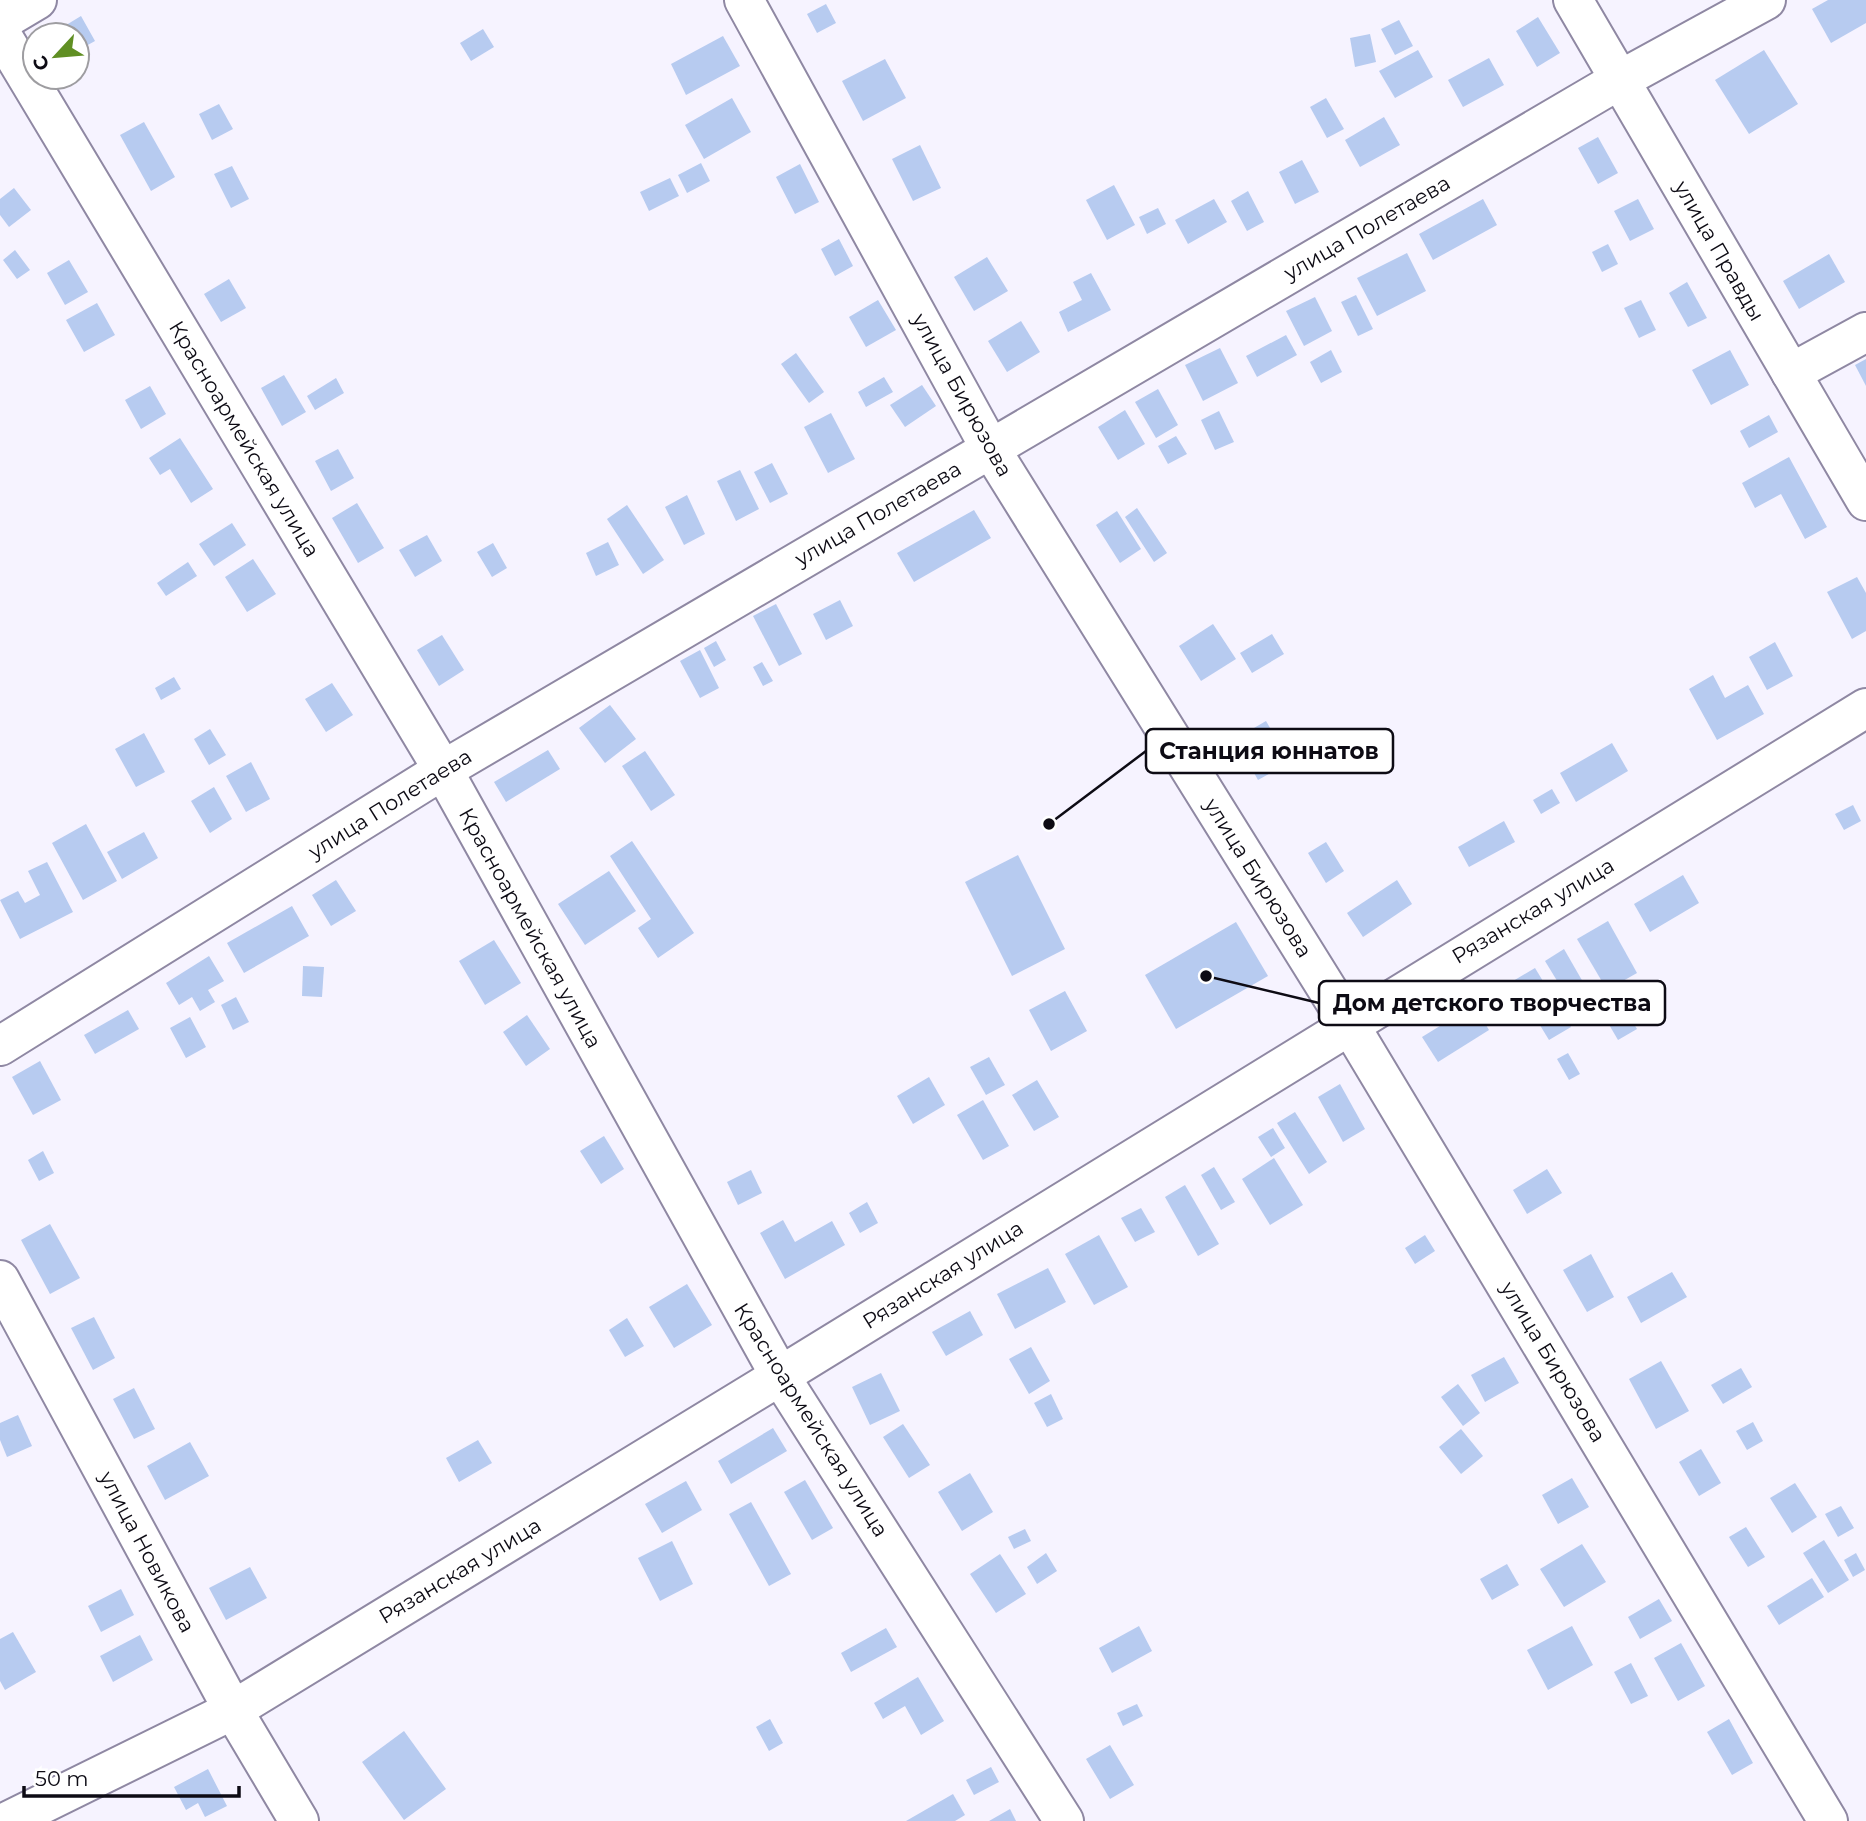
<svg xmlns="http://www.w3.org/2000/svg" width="1866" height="1821" font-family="Montserrat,sans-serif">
	<rect width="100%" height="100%" fill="#f6f3ff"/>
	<!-- building -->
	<g fill="#b7cbf0">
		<polygon points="1828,0 1866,0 1866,23 1831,43 1812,9"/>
		<polygon points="826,4 836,23 817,33 807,14"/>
		<polygon points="81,16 95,41 77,51 77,35 54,35 53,33"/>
		<polygon points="1538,17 1560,53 1537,67 1516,31"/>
		<polygon points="1399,20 1413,46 1395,55 1381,29"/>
		<polygon points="483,29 494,47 471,61 460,43"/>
		<polygon points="1370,34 1376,62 1355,67 1350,38"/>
		<polygon points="723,36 740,66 686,95 671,64"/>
		<polygon points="1418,50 1433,77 1395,98 1379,71"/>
		<polygon points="1764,50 1798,104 1749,134 1715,80"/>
		<polygon points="1489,58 1504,85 1463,107 1448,80"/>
		<polygon points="885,59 906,98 863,121 842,81"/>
		<polygon points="732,98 751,132 704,159 685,125"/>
		<polygon points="1326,98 1344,129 1327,138 1310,107"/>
		<polygon points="219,104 233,129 212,140 199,114"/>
		<polygon points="1384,117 1400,145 1360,167 1345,140"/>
		<polygon points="144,122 175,177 151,191 120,135"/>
		<polygon points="1598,137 1618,173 1598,184 1578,148"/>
		<polygon points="920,145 941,188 913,201 892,159"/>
		<polygon points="1302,160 1319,192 1295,204 1279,172"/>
		<polygon points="701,163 710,181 687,193 678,175"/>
		<polygon points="800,164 819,202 795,214 776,177"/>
		<polygon points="232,166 249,199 231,208 214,174"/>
		<polygon points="670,178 679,196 649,211 640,192"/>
		<polygon points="1114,185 1135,225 1107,240 1086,200"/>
		<polygon points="14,188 31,210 9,227 0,215 0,199"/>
		<polygon points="1248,191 1264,222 1247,231 1231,201"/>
		<polygon points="1214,199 1227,222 1188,244 1175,220"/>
		<polygon points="1483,199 1497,225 1433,260 1419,234"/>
		<polygon points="1638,199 1654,229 1630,241 1614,211"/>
		<polygon points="1158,208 1166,224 1147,234 1139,217"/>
		<polygon points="839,239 853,266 835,276 821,249"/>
		<polygon points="1608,244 1618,264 1602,272 1592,252"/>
		<polygon points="15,250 30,270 17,279 3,260"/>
		<polygon points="1407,253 1426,291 1377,316 1357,278"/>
		<polygon points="1829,254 1845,282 1799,309 1783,281"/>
		<polygon points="987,257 1008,291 974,311 954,277"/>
		<polygon points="69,260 88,292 65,305 47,273"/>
		<polygon points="1091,273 1111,310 1068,332 1059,312 1082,300 1073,282"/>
		<polygon points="229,279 246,308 221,322 204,294"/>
		<polygon points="1687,282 1707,318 1688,327 1669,293"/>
		<polygon points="1356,295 1373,329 1358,336 1341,302"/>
		<polygon points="1315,297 1332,331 1304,346 1286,311"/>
		<polygon points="878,300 896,330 866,347 849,317"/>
		<polygon points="1641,300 1656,330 1639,338 1624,308"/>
		<polygon points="97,303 115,335 84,352 66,320"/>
		<polygon points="1021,321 1040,352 1007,372 988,341"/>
		<polygon points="1286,335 1297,355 1257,377 1246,356"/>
		<polygon points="1220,348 1238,383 1203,401 1185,365"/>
		<polygon points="1331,350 1342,372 1321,383 1310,362"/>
		<polygon points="1730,350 1749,385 1711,405 1692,370"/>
		<polygon points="796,353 824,392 809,403 781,364"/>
		<polygon points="1866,359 1866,386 1855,365"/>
		<polygon points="284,375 306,412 282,426 261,388"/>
		<polygon points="884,377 893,392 866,407 858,392"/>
		<polygon points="336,378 344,393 315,410 307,396"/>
		<polygon points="922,385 936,406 905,427 890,405"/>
		<polygon points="150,386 166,414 141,429 125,400"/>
		<polygon points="1158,389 1178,425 1156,438 1135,402"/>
		<polygon points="1125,410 1145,444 1118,460 1098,427"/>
		<polygon points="1219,411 1234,442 1215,450 1201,420"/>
		<polygon points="831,413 855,459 828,473 804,427"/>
		<polygon points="1769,415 1778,432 1749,448 1740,431"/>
		<polygon points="1176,436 1187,454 1168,464 1158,446"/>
		<polygon points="180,438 213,489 191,503 170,469 160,475 149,458"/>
		<polygon points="338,449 354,478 331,491 315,461"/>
		<polygon points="1789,457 1827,527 1805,539 1781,494 1755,508 1742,483"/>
		<polygon points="772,463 788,494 770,503 754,472"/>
		<polygon points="740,470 759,509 736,521 717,481"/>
		<polygon points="687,495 705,534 684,545 665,507"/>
		<polygon points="357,503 384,548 358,563 332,518"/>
		<polygon points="627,505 664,560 643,574 607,519"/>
		<polygon points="1137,508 1167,553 1154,562 1125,517"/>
		<polygon points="974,510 991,538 914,582 897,553"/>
		<polygon points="1117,511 1141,549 1120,563 1096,525"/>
		<polygon points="232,523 246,545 214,566 199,544"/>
		<polygon points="427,535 442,561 415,577 399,550"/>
		<polygon points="608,542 619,565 596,576 586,553"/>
		<polygon points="493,543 507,568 492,577 477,552"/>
		<polygon points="253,559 276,594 247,612 225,577"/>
		<polygon points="188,562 197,576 166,596 157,583"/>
		<polygon points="1857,577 1866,593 1866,631 1852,639 1827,592"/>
		<polygon points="840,600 853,626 826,640 813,614"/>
		<polygon points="776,604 802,654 779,666 753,616"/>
		<polygon points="1213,624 1236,659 1201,681 1179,646"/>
		<polygon points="1272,634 1284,654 1252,673 1240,653"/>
		<polygon points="442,635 464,670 439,686 417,650"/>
		<polygon points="716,641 726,660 714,667 704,648"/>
		<polygon points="1775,642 1793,676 1767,690 1749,657"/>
		<polygon points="700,650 719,688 700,698 680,661"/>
		<polygon points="762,662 773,681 763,686 753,667"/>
		<polygon points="1713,675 1725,698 1748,685 1764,714 1717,740 1689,689"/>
		<polygon points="174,677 181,689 161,700 155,688"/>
		<polygon points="332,683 353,715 326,732 305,699"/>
		<polygon points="610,705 636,739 605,763 579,728"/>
		<polygon points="1266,721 1290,762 1258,780 1235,739"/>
		<polygon points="210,729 226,755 209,765 194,739"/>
		<polygon points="144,733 165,772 136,787 115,749"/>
		<polygon points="1612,743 1628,771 1576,802 1560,773"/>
		<polygon points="548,750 560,769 506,802 494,782"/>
		<polygon points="645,751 675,795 651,811 622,766"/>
		<polygon points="251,762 270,799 246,812 226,776"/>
		<polygon points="214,787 232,819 210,833 191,801"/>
		<polygon points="1552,789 1560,803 1541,814 1533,800"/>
		<polygon points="1853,805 1861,821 1844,830 1835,814"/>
		<polygon points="1504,821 1515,842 1469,867 1458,847"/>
		<polygon points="86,824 117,881 83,900 52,843"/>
		<polygon points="144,832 158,858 122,879 107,852"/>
		<polygon points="632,841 694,933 658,958 638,928 651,919 610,856"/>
		<polygon points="1326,842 1344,871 1326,883 1308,853"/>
		<polygon points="1018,855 1065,949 1012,976 965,882"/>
		<polygon points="47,862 73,912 20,939 0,900 18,891 25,903 40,895 28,871"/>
		<polygon points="609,871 636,911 585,945 558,904"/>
		<polygon points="1683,875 1699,903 1650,932 1634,904"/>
		<polygon points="336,880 356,911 331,926 312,895"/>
		<polygon points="1397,880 1412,904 1363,937 1347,913"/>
		<polygon points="292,906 309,936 244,973 227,943"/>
		<polygon points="1608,921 1637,973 1607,990 1577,939"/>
		<polygon points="1236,922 1268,976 1176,1029 1145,975"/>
		<polygon points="494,940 521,983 485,1005 459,961"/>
		<polygon points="1564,949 1591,996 1573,1007 1545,961"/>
		<polygon points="209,956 224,981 208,990 215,1002 200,1011 192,997 179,1005 166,983"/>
		<polygon points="303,966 324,967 322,997 302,996"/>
		<polygon points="1535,968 1571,1027 1549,1040 1513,981"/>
		<polygon points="1065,991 1087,1031 1051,1051 1029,1010"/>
		<polygon points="1616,993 1637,1029 1618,1040 1597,1004"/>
		<polygon points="236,997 249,1022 233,1030 221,1005"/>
		<polygon points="1474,1005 1489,1030 1438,1062 1422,1037"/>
		<polygon points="128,1010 139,1029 95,1054 84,1035"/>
		<polygon points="527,1015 550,1049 526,1066 503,1032"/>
		<polygon points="190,1017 206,1047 186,1058 170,1028"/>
		<polygon points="1568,1053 1580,1074 1569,1080 1557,1059"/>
		<polygon points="989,1057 1005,1085 986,1095 970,1067"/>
		<polygon points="40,1061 61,1100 33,1115 12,1077"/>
		<polygon points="929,1077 945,1105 913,1124 897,1096"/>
		<polygon points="1037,1080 1059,1117 1034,1131 1012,1095"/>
		<polygon points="1340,1084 1365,1129 1343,1142 1318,1097"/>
		<polygon points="983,1100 1009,1146 983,1160 957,1115"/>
		<polygon points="1295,1112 1327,1162 1309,1174 1277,1123"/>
		<polygon points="1273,1128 1285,1148 1271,1157 1258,1137"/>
		<polygon points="604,1136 624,1169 601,1184 580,1151"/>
		<polygon points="43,1151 54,1173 39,1181 28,1160"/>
		<polygon points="1274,1158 1303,1205 1270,1225 1242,1179"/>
		<polygon points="1214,1167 1235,1202 1221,1210 1201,1175"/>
		<polygon points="1547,1169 1562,1193 1527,1214 1513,1190"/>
		<polygon points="751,1170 762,1193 738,1205 727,1182"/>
		<polygon points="1185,1185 1219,1244 1198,1256 1165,1197"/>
		<polygon points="867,1202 878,1223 860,1233 849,1213"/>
		<polygon points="1141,1208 1155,1232 1135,1242 1121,1218"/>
		<polygon points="783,1220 795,1242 832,1221 845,1245 785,1279 760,1233"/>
		<polygon points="50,1224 80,1278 50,1294 21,1240"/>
		<polygon points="1099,1235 1128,1287 1094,1305 1065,1254"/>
		<polygon points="1425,1235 1435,1251 1415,1264 1405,1248"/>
		<polygon points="1591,1254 1614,1297 1587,1312 1563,1270"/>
		<polygon points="1048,1268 1066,1302 1015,1329 997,1294"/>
		<polygon points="1672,1272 1687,1297 1641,1323 1627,1297"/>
		<polygon points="687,1284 712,1325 674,1348 649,1307"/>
		<polygon points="970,1311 983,1335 946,1356 932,1332"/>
		<polygon points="94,1317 115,1358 93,1370 71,1328"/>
		<polygon points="627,1318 644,1346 625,1357 609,1330"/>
		<polygon points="1031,1347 1050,1381 1029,1394 1009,1359"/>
		<polygon points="1504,1357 1519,1383 1485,1402 1471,1375"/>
		<polygon points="1661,1361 1689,1411 1656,1429 1629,1379"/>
		<polygon points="1741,1368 1752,1387 1723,1404 1711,1385"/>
		<polygon points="881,1373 900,1411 870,1425 852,1387"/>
		<polygon points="1458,1384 1480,1413 1463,1426 1441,1397"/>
		<polygon points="134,1388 155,1429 134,1439 113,1399"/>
		<polygon points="1051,1394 1063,1419 1047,1427 1034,1403"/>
		<polygon points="18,1415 32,1446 7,1457 0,1440 0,1423"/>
		<polygon points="1753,1422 1763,1441 1747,1450 1736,1431"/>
		<polygon points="903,1424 930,1465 909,1478 883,1437"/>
		<polygon points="773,1428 787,1451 731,1484 718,1461"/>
		<polygon points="1461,1429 1483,1456 1461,1474 1439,1447"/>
		<polygon points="478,1440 492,1463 459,1482 446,1458"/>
		<polygon points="190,1442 209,1476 165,1500 147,1466"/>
		<polygon points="1701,1449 1721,1483 1699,1496 1679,1462"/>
		<polygon points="970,1473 993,1512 962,1531 938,1492"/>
		<polygon points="1572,1478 1589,1507 1558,1524 1542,1495"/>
		<polygon points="805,1480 833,1528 812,1540 784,1492"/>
		<polygon points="686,1481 702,1510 662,1533 645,1504"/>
		<polygon points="1795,1483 1817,1517 1792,1533 1770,1498"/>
		<polygon points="751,1502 791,1574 769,1586 729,1514"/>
		<polygon points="1841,1506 1854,1528 1838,1537 1825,1514"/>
		<polygon points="1746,1527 1765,1557 1748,1567 1729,1537"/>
		<polygon points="1025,1529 1031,1541 1014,1549 1008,1537"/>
		<polygon points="1824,1540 1849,1580 1828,1593 1803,1553"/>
		<polygon points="672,1541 693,1584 660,1601 638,1558"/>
		<polygon points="1582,1544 1606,1582 1564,1607 1540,1569"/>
		<polygon points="1046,1553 1057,1571 1037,1584 1027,1567"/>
		<polygon points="1856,1553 1865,1570 1853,1577 1844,1560"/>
		<polygon points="1000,1554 1026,1594 996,1613 970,1574"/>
		<polygon points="1507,1564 1519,1585 1492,1600 1480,1579"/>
		<polygon points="250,1567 267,1598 226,1620 209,1588"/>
		<polygon points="1812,1578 1824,1597 1779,1625 1767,1606"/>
		<polygon points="121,1589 134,1615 101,1632 88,1606"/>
		<polygon points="1659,1599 1672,1621 1640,1639 1628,1617"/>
		<polygon points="1139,1626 1152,1651 1112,1673 1099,1648"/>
		<polygon points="1572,1626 1593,1665 1548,1690 1527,1650"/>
		<polygon points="886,1628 897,1647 851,1672 841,1653"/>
		<polygon points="13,1632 36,1672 5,1690 0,1681 0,1639"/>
		<polygon points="140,1635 153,1660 113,1682 100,1656"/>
		<polygon points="1681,1643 1705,1686 1678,1701 1654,1658"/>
		<polygon points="1631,1663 1648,1696 1631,1704 1614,1672"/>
		<polygon points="918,1677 944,1721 921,1735 905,1706 883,1719 874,1703"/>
		<polygon points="1137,1704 1143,1716 1123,1726 1117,1713"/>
		<polygon points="770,1719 783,1743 769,1751 756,1727"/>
		<polygon points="1729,1719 1753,1763 1732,1775 1707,1732"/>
		<polygon points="404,1731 446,1789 404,1820 362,1762"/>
		<polygon points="1110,1745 1134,1785 1110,1799 1086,1759"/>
		<polygon points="991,1767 999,1782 974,1795 966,1780"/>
		<polygon points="208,1769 227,1806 205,1817 198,1803 186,1810 174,1787"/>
		<polygon points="953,1794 965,1815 955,1821 906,1821"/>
		<polygon points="1010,1809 1016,1821 989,1821"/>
	</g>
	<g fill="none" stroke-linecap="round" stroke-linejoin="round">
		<!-- minor casing -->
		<g stroke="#8f88a3" stroke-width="42">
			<g id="minor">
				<polyline points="744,0 990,448 1349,1024 1828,1821"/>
				<polyline points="1573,0 1866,501"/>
				<polyline points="0,22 37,0"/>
				<polyline points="0,32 443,770 780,1376 1064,1821"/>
				<polyline points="1791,373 1866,332"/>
				<polyline points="0,1046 443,770 1609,86 1766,0"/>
				<polyline points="0,1280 233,1710 299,1821"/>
				<polyline points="8,1821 233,1710 780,1376 1866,708"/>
			</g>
		</g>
		<!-- minor -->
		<use href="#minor" stroke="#fff" stroke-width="38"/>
	</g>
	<g text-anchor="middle" stroke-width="5" stroke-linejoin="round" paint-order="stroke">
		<!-- street labels -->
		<g font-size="21" fill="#0d0b14" stroke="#fff">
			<text transform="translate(1367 228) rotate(-30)" y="7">улица Полетаева</text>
			<text transform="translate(1719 251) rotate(60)" y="7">улица Правды</text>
			<text transform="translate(962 395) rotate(61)" y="7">улица Бирюзова</text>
			<text transform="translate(244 439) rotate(59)" y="7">Красноармейская улица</text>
			<text transform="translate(878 514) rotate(-30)" y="7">улица Полетаева</text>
			<text transform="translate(390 804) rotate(-32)" y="7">улица Полетаева</text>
			<text transform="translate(1258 878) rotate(58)" y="7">улица Бирюзова</text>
			<text transform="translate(1533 911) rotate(-31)" y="7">Рязанская улица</text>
			<text transform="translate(530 928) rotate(61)" y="7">Красноармейская улица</text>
			<text transform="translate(943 1275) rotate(-32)" y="7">Рязанская улица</text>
			<text transform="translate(1553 1362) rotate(59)" y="7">улица Бирюзова</text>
			<text transform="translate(811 1420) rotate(58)" y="7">Красноармейская улица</text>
			<text transform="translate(147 1552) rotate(62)" y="7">улица Новикова</text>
			<text transform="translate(460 1571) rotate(-31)" y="7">Рязанская улица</text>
		</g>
	</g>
	<!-- callouts -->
	<path fill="none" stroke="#0d0b14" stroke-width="2.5" d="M1049 824L1146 751M1206 976L1319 1003"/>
	<g fill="#0d0b14" stroke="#fff" stroke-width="2.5">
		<circle cx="1049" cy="824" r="7"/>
		<circle cx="1206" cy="976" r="7"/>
	</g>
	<g fill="#fff" stroke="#0d0b14" stroke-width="2.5">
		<rect x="1146" y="729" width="247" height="44" rx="7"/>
		<rect x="1319" y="981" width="346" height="44" rx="7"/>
	</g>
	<g font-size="23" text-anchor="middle" font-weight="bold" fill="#0d0b14">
		<text x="1269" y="759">Станция юннатов</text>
		<text x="1492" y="1011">Дом детского творчества</text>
	</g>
	<!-- north arrow -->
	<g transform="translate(56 56) rotate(244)"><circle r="33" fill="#ffffff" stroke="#9e9da1" stroke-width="2"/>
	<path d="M0-5L12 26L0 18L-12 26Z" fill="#608f23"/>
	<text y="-10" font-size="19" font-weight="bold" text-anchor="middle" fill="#0d0b14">С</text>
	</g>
	<!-- scale -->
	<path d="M24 1786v10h215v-10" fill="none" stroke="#0d0b14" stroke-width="3.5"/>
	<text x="35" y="1786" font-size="21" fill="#0d0b14" stroke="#ffffff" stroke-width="5" paint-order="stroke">50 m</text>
</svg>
